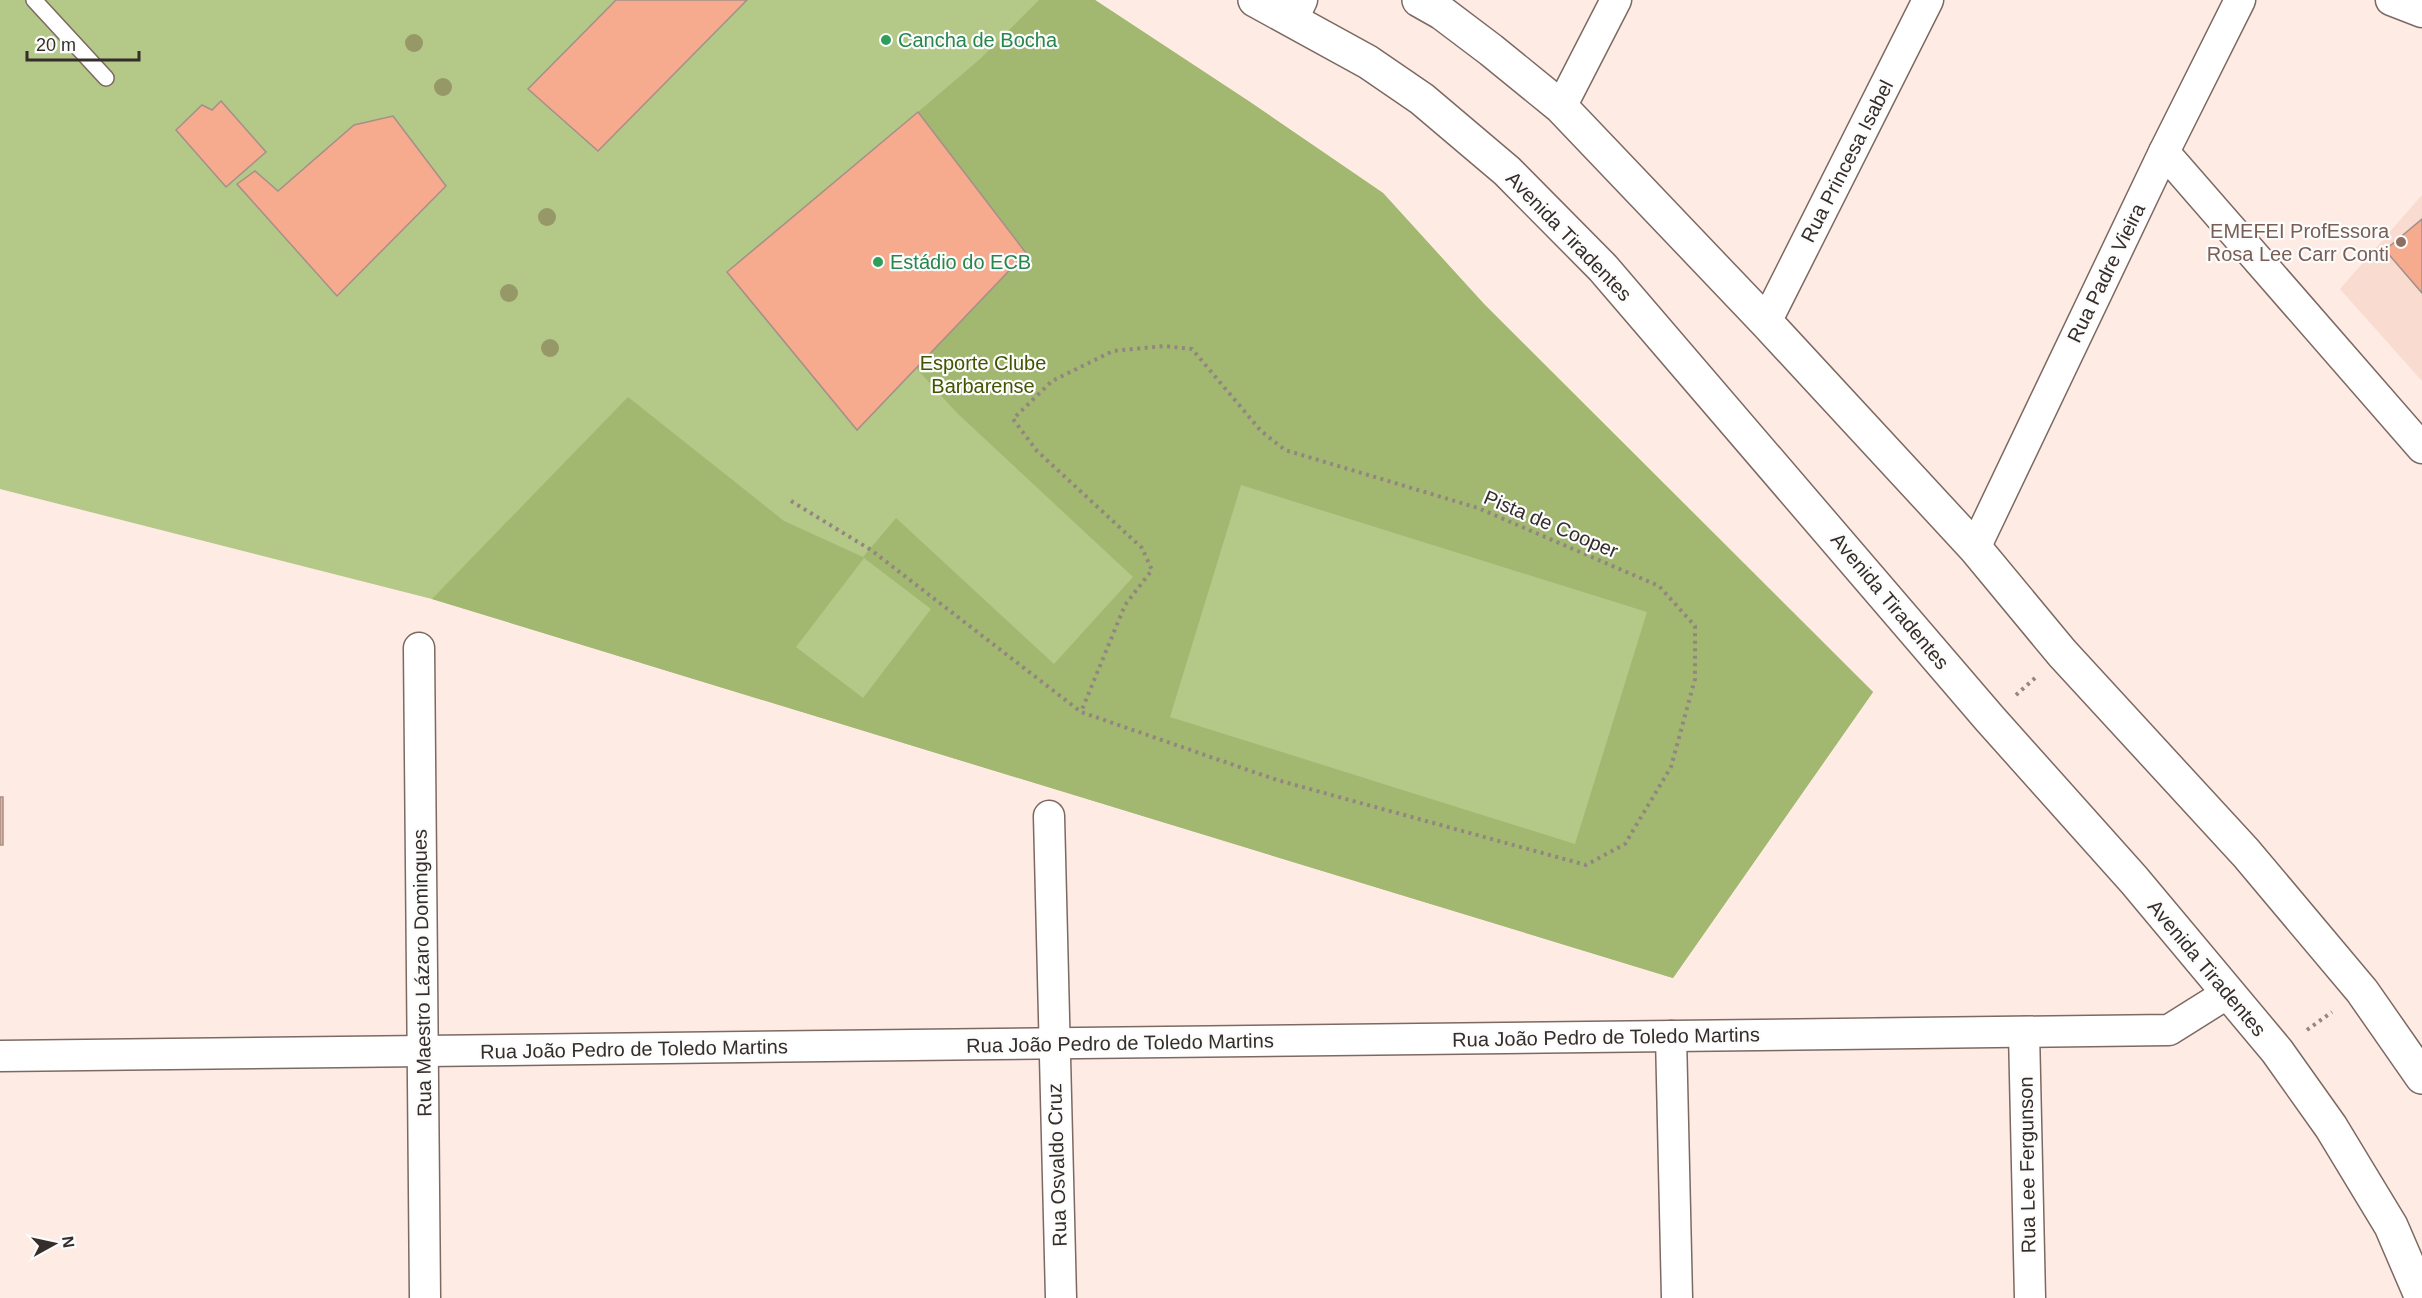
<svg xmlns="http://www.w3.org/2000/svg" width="2422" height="1298" font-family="Helvetica,sans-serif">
	<rect width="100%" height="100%" fill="#fdebe4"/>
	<!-- built -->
	<polygon fill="#f9dbd0" points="2422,195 2422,381 2340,289"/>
	<!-- green -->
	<polygon fill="#b4c887" points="0,0 1095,0 1250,102 1383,193 1484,304 1873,692 1673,978 432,599 0,489"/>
	<!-- forest -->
	<path fill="#a2b871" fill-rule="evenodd" d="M 1039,0 L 1095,0 L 1250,102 L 1383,193 L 1484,304 L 1873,692 L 1673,978 L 432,599 L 628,397 L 784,521 L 863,557 L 896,518 L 1054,664 L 1133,577 L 957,413 L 916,368 L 1026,253 L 918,112 L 980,59 ZM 1241,485 L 1647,612 L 1575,844 L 1170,717 ZM 864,558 L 931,609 L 863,698 L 796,647 Z"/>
	<!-- building -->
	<g fill="#f6aa8e" stroke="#a59089" stroke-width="1.5">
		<polygon points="616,0 747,0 598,151 528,89"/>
		<polygon points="221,101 266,152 226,187 176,130 202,105 212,110"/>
		<polygon points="918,112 1026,253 857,430 727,272"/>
		<polygon points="393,116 446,186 337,296 237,184 255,171 278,191 354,125"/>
		<polygon points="2422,219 2422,293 2385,250"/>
		<rect x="0" y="797" width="3" height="48"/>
	</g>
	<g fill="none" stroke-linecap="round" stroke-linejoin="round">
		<!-- lane casing -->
		<g stroke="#7c6962" stroke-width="18">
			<polyline id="lane" points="34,0 106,78"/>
		</g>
		<!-- street casing -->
		<g stroke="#7c6962" stroke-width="33">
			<g id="street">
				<polyline points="2391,0 2422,12"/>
				<polyline points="1293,19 1302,0"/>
				<polyline points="1561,107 1616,0"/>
				<polyline points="2164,152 2422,448"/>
				<polyline points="1766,322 1928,0"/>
				<polyline points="1975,548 2164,152 2240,0"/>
				<polyline points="419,648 425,1298"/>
				<polyline points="1049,816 1061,1298"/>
				<polyline points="2024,1032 2030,1298"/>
				<polyline points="1671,1036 1677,1298"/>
				<polyline points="0,1056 2169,1030 2228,993"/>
			</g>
		</g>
		<!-- primary casing -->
		<g stroke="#7c6962" stroke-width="36">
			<g id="primary">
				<polyline points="1255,0 1368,62 1422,99 1507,171 1603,268 1990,719 2134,880 2277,1051 2331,1127 2391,1226 2422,1298"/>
				<polyline points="1419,0 1442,13 1491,50 1561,107 1766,322 1975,548 2062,653 2246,853 2362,991 2422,1077"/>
			</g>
		</g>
		<!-- path -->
		<g stroke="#938681" stroke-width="4" stroke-dasharray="3 4.5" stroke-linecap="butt">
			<polyline points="791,501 871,550 1081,712 1277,780 1586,865 1625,844 1671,767 1695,679 1695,626 1659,586 1478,508 1285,450 1261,431 1192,349 1164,346 1113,351 1052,381 1013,419 1037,451 1142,548 1152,570 1125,605 1081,712"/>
			<polyline points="2016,695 2035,678"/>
			<polyline points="2307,1030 2332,1012"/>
		</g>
		<!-- lane -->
		<use href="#lane" stroke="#fff" stroke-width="15"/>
		<!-- street -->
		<use href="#street" stroke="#fff" stroke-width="30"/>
		<!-- primary -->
		<use href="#primary" stroke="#fff" stroke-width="33"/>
	</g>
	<!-- trees -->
	<g fill="#969867">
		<circle cx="414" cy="43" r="9"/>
		<circle cx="443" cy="87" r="9"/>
		<circle cx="547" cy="217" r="9"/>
		<circle cx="509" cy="293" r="9"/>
		<circle cx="550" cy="348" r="9"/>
	</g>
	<!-- markers -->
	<g fill="#2e9e5b" stroke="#fcfcfc" stroke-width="2">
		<circle cx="886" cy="40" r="6"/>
		<circle cx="878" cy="262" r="6"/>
	</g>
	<circle fill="#8d6e63" stroke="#fcfcfc" stroke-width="2" cx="2401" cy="242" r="6"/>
	<g text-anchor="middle" stroke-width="4.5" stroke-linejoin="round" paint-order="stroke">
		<!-- leisure labels -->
		<g font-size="20" fill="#27864d" stroke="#fcfcfc" text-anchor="start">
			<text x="898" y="47">Cancha de Bocha</text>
			<text x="890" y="269">Estádio do ECB</text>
		</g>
		<!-- street labels -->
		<g font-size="20" fill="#352d2a" stroke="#fcfcfc">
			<text transform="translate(1847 161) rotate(-63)" y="7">Rua Princesa Isabel</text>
			<text transform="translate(1569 236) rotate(46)" y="7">Avenida Tiradentes</text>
			<text transform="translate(2106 273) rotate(-64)" y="7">Rua Padre Vieira</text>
			<text transform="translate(1551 524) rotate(23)" y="7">Pista de Cooper</text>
			<text transform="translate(1890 601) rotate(50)" y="7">Avenida Tiradentes</text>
			<text transform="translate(2207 968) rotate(50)" y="7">Avenida Tiradentes</text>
			<text transform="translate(422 973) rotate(-91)" y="7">Rua Maestro Lázaro Domingues</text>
			<text transform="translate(1606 1037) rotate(-1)" y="7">Rua João Pedro de Toledo Martins</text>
			<text transform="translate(1120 1043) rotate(-1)" y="7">Rua João Pedro de Toledo Martins</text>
			<text transform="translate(634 1049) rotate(-1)" y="7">Rua João Pedro de Toledo Martins</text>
			<text transform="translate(1057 1165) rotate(-92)" y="7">Rua Osvaldo Cruz</text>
			<text transform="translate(2027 1165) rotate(-91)" y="7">Rua Lee Fergunson</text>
		</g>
		<!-- education labels -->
		<g font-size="20" fill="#785e54" stroke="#fcfcfc" text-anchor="end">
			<text x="2389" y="238">EMEFEI ProfEssora<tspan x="2389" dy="23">Rosa Lee Carr Conti</tspan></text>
		</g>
		<!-- park labels -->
		<g font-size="20" fill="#425400" stroke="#fcfcfc">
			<text x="983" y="370">Esporte Clube<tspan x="983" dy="23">Barbarense</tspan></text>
		</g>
	</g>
	<!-- north arrow -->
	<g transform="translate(54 1244) rotate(82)" stroke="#fcfcfc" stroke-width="4.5" paint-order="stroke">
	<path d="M0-4.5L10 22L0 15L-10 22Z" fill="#352d2a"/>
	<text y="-9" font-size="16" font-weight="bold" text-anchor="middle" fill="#352d2a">N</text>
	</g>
	<!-- scale -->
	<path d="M27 51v9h112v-9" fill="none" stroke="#352d2a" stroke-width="3"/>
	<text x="36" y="51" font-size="18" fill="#352d2a" stroke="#fcfcfc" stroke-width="4.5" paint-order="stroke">20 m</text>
</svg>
